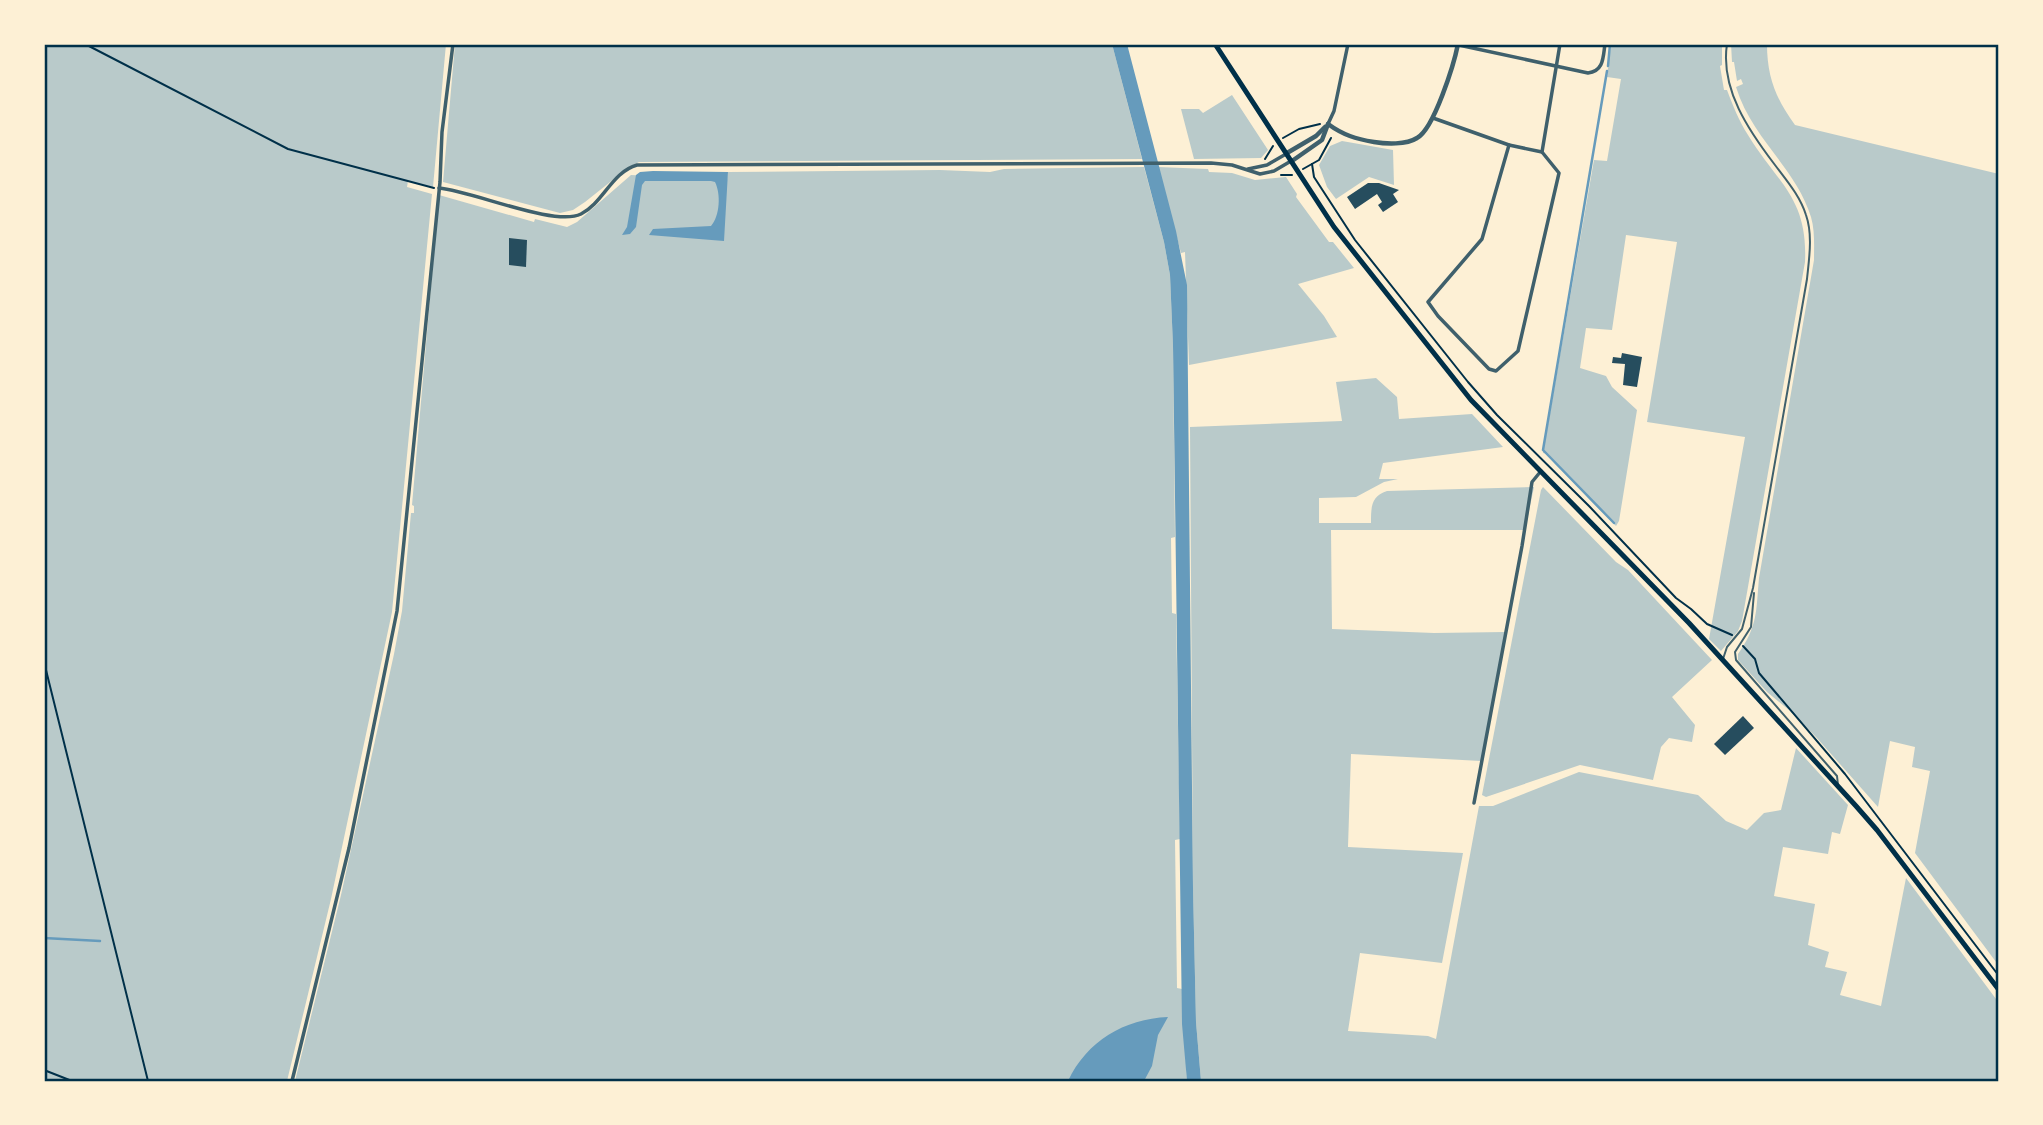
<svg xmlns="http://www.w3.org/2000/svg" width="2043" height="1125" font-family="'Fira Sans Condensed',sans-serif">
	<rect width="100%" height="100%" fill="#fdf0d5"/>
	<!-- green -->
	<g fill="#b9caca">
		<polygon points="44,44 446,44 433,187 408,181 407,187 432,194 392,612 331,899 287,1081 44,1081"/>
		<polygon points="455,44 1112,44 1142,159 639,162 629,167 585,202 573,210 560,213 443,182"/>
		<path d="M 1611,44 L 1722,44 L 1722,65 L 1720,66 L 1724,90 L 1727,90 C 1733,106 1739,121 1748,135 C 1778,184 1808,198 1805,262 L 1742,621 L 1738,631 L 1721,651 L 1709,639 L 1745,437 L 1647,422 L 1677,242 L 1626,235 L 1612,330 L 1586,328 L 1580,368 L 1606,376 L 1612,387 L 1637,410 L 1619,521 L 1616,526 L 1548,454 L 1543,453 L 1594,160 L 1607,161 L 1621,79 L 1607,77 Z"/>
		<path d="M 1731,44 L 1767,44 C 1767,77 1776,99 1795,125 L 1999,174 L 1999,966 L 1915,853 L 1930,771 L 1912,767 L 1915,747 L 1890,741 L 1878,807 L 1816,737 L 1789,710 L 1767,692 L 1738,660 L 1738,654 C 1758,626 1756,611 1759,578 L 1814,260 C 1814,246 1815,231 1811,217 C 1796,168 1752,139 1736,87 L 1743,84 L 1741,79 L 1737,81 L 1734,62 L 1732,62 Z"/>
		<polygon points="1232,95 1268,150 1261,158 1194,159 1181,109 1199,109 1203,113"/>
		<polygon points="1342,141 1393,150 1394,185 1369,177 1336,199 1327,187 1319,165 1330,146"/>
		<polygon points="1144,167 1164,242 1170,275 1173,346 1175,537 1171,538 1172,613 1176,614 1180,839 1175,840 1177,988 1182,989 1187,1081 295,1081 341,895 394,654 402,611 411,513 414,513 414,506 412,505 439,195 534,222 535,219 567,227 577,222 631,175 727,180 728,172 940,170 990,172 1004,169"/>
		<polygon points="1158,167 1208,169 1209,172 1232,173 1255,180 1286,177 1297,194 1296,197 1329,242 1333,242 1354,268 1298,284 1324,316 1337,337 1189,365 1185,252 1181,253"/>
		<path d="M 1376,378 L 1397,397 L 1399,419 L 1472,414 L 1503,447 L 1383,463 L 1379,479 L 1398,479 L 1384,482 L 1356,497 L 1319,498 L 1319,523 L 1371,523 C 1371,507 1371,496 1387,491 L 1534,487 L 1525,530 L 1331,530 L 1332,629 L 1434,633 L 1505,632 L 1481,761 L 1351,754 L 1348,847 L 1463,853 L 1442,963 L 1360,953 L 1348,1031 L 1428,1036 L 1436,1039 L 1479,806 L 1493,806 L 1579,772 L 1698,795 L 1726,821 L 1747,830 L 1764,813 L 1781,810 L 1796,748 L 1848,805 L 1840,834 L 1832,832 L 1828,854 L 1783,847 L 1774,896 L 1815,904 L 1808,945 L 1829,952 L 1825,967 L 1847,972 L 1840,995 L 1881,1006 L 1906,878 L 1999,1003 L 1999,1081 L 1201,1081 L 1196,1022 L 1193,888 L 1190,427 L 1342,421 L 1336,382 Z"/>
		<polygon points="1543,487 1616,562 1628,570 1712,660 1672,697 1695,725 1692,742 1669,738 1661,747 1653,780 1580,765 1486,797 1482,795 1541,490"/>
	</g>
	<!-- water -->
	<g fill="#669bbc">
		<polygon points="1112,44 1127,44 1176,231 1187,285 1193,888 1196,1022 1201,1081 1187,1081 1182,1024 1173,346 1170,275 1164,242"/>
		<path d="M 653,171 L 728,172 L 724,241 L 649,235 L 653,229 L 711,226 C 720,216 721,194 715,182 L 711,181 L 645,181 L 642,185 L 636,227 L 630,234 L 622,235 L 627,227 L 636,175 L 640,172 Z"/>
		<path d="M 1168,1017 L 1158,1035 L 1152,1066 L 1144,1081 L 1068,1081 C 1087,1041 1124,1019 1168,1017 Z"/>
	</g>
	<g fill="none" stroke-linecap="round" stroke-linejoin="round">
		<!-- stream -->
		<g stroke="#669bbc" stroke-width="2.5">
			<polyline points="1608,66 1610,44"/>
			<polyline points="1607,71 1543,450 1614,523"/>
			<polyline points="44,938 100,941"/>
		</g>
	</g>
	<!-- building -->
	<g fill="#264d5e">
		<polygon points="1368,183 1379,183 1399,190 1393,194 1398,202 1383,212 1378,205 1382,202 1377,194 1355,209 1347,197"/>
		<polygon points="509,238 527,240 526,267 509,265"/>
		<polygon points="1622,353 1642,357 1637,387 1623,385 1625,364 1612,363 1613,357 1621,358"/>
		<polygon points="1743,716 1754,728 1725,755 1714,744"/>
	</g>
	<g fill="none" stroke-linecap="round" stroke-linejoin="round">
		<!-- path -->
		<g stroke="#003049" stroke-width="2">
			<polyline points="85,44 288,149 434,188"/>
			<polyline points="1283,138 1299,129 1320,124"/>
			<polyline points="1265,159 1273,146"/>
			<polyline points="1312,164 1314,177 1355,240 1468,382 1497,415 1589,506 1676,598 1691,609 1707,624 1732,635"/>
			<polyline points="1303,169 1319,160 1331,138"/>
			<polyline points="1281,175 1292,175"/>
			<polyline points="1743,646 1755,659 1759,673 1845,774 1999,976"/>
			<polyline points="44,662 148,1081"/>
			<polyline points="44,1070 72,1081"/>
		</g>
		<!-- service -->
		<g stroke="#3f606c" stroke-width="2">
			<polyline points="1754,593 1751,627 1735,652 1736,660 1837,776 1838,785"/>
			<path d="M 1723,659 L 1727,647 L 1742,629 L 1753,588 L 1807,279 C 1809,259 1813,235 1806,215 C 1800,196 1787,181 1775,165 C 1749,131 1720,89 1727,44"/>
		</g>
		<!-- minor -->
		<g stroke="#3f606c" stroke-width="3.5">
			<path d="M 1454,44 L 1588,73 C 1604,71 1603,57 1605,44"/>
			<polyline points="1433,118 1509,145 1542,152"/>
			<polyline points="1328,124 1334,111 1348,44"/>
			<polyline points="1509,145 1482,239 1428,302 1438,316 1489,369 1496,371 1518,351 1559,173 1542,152 1560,44"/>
			<polyline points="1248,169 1267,165 1286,154"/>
			<path d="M 439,188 C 473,191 554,227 581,214 C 603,203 612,172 637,165 L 1211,163 L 1232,165 L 1260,174 L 1274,171 L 1291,161"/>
			<polyline points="1474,803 1522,546 1532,482 1541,471"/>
			<polyline points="292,1081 349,848 397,611 440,182 442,132 453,44"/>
		</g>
		<!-- tertiary -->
		<g stroke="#3f606c" stroke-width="4.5">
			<path d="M 1328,124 C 1343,135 1356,139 1374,142 C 1386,144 1406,145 1417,138 C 1434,129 1454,64 1458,44"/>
			<polyline points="1287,153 1316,136 1325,127"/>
			<polyline points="1292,161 1322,140 1328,124"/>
		</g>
		<!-- primary -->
		<polyline stroke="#003049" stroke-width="5" points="1215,44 1334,227 1471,400 1689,623 1856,806 1877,830 1999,990"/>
	</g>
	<!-- border -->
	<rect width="2043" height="1125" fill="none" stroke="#fdf0d5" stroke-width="91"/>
	<rect x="46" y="46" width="1951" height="1034" fill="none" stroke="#003049" stroke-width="2.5"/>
</svg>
